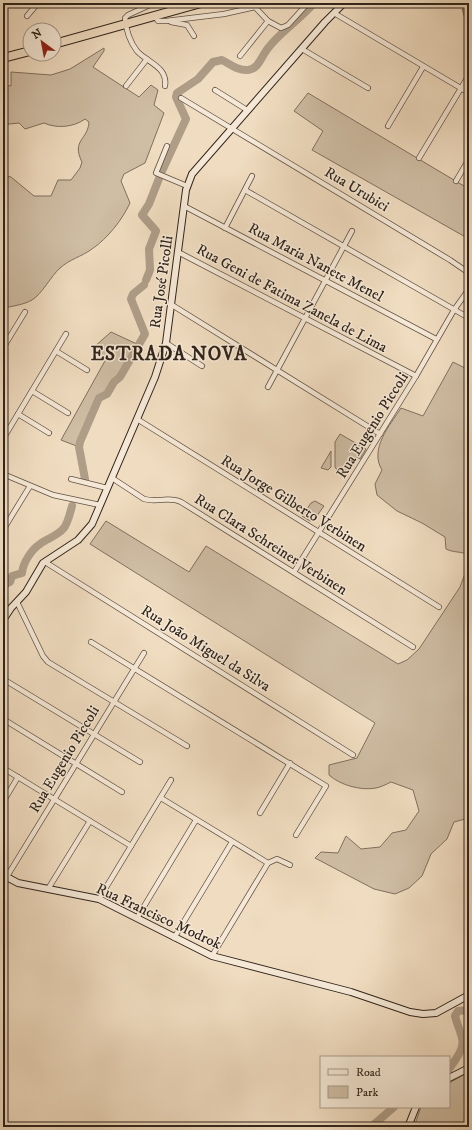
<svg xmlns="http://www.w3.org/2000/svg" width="472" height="1130" font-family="'IM FELL DW Pica',serif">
	<rect width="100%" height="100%" fill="#f0dcc0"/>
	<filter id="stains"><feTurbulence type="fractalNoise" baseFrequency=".005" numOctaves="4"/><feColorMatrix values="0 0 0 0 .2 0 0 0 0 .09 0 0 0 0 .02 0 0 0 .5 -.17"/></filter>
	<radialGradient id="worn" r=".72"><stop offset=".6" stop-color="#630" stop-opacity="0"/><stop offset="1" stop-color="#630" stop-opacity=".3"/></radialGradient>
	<!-- green -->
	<g fill="#cfbda4" stroke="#80705f">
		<polygon points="462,9 469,11 469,32"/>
		<path d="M 104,48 L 104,51 L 93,67 L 139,97 L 151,85 L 158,90 L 154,105 L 164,113 L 145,163 L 124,174 L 121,181 L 130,203 C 122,220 108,238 92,249 C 81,257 70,259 60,268 C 51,276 42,294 32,300 C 23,305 13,306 3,308 L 3,175 L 11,177 L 34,196 L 51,196 L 58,180 L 71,180 L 80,168 L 82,162 C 71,140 88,140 89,122 L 85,119 C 74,127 57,129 44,123 L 25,129 L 19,123 L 9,124 L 3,127 L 3,85 L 11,86 L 11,72 L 51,75 L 70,69 Z"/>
		<polygon points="308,93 469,189 469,239 312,150 323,131 294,111"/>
		<polygon points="111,332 139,345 107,394 99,398 79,447 61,440 106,359 93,348"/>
		<path d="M 453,362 L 469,370 L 469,555 C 461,551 454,553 446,549 L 445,537 L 422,523 L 397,511 L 377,495 L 375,484 L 382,470 C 369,449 390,425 401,408 L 423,416 Z"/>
		<polygon points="340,434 366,449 360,459 357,457 345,475 337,470 335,467 335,442"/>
		<polygon points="331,451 331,467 328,470 321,468"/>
		<polygon points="315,501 324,506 314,520 310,521 302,516 311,503"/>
		<path d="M 106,521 L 189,572 L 206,546 L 398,664 L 407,660 L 419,649 L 460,587 L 469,563 L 469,818 L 454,822 L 447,839 L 431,854 L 422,876 L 409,888 L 395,894 L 374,889 L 315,858 L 321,852 L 338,853 L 346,836 L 361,849 L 380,847 L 392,833 L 406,830 L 419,811 L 413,790 L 391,782 C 387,784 381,787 376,788 C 361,791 340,785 329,775 L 329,765 L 357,758 L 375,723 L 90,544 Z"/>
		<polygon points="467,1073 469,1076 469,1127 414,1127 421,1107 449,1107 449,1083"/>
	</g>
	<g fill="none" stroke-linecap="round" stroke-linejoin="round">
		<!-- river -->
		<g stroke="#af9d88" stroke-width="8">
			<path d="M 162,171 L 186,119 L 176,97 L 177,93 L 198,79 L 213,62 L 222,60 C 230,64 238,71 248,70 C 258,69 261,58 266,51 C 277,34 300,20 314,3"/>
			<polyline points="146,280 150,270 149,249 156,231 142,215 149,204 160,176"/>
			<polyline points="85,479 79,447 80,442 99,398 107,394 114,382 120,377 145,334 131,299 133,294 144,285"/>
			<path d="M 3,593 L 4,585 L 10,582 L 12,576 L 22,573 C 23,563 31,550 40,544 C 46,539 57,536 63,529 C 68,524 70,513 72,506"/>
			<path d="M 449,1069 C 455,1060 465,1049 462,1038 C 460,1030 457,1024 455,1016 L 458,1011 L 469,1010"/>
			<polyline points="371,1127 394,1107"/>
		</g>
		<!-- street casing -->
		<g stroke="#605244" stroke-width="6">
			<g id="street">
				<path d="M 154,3 L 128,15 L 125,18 C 126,29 130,42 137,51 C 148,63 168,67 165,86"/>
				<polyline points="83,4 83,3"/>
				<polyline points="334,13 469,93"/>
				<polyline points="27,16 38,3"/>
				<polyline points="155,16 158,21 166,21 224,14 255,7 268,21 281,28 288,25 308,3"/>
				<polyline points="171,22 187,25 194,36"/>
				<polyline points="302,49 368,88"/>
				<polyline points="240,56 268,21"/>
				<polyline points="126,86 147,59"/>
				<polyline points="215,90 247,110"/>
				<polyline points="181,98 450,260 469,273"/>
				<polyline points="388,126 423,67"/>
				<polyline points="167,146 156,173 187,186"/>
				<polyline points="419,158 469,75"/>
				<polyline points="456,181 469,159"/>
				<polyline points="245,190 469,318"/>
				<polyline points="184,206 436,339"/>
				<polyline points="225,228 252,176"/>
				<polyline points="178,252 416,376"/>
				<polyline points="172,305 380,434"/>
				<polyline points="166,343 202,366"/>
				<polyline points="3,348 25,312"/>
				<polyline points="56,351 87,370"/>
				<polyline points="268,387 352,231"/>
				<polyline points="32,391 68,413"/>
				<polyline points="18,414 49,433"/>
				<polyline points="137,419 439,607"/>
				<polyline points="3,439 66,334"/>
				<polyline points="3,474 53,495 100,505"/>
				<path d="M 112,478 L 144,499 C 157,503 169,496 181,502 L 413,647"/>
				<polyline points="71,479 107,488"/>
				<polyline points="3,530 30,486"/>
				<polyline points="45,562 353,755"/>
				<polyline points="294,572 416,376 454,310 469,289"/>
				<polyline points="17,602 43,656 48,662 187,746"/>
				<polyline points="91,642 326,786 296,835"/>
				<polyline points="3,679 140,762"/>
				<polyline points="3,719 122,792"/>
				<polyline points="3,768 131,846"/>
				<polyline points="161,798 268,863 277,859 290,865"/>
				<polyline points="3,802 18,777"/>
				<polyline points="260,813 290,763"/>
				<polyline points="6,878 144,653"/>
				<polyline points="48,889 90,821"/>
				<polyline points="99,899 171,780"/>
				<polyline points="137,918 196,820"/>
				<polyline points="174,938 232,842"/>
				<polyline points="212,956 268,863"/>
			</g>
		</g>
		<!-- secondary casing -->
		<g stroke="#30241a" stroke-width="8">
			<g id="secondary">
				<polyline points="3,620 11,608 26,592 43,563 78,540 92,524 155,377 166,343 186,190 192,174 325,22 344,3"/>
				<polyline points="3,875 18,883 99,899 212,956 351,992 410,1012 423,1014 436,1013 469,995"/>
				<polyline points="449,1078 469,1068"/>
				<polyline points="408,1127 416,1107"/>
			</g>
		</g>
		<!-- highway casing -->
		<g stroke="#30241a" stroke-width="10">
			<g id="highway">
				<polyline points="54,44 201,3"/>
				<polyline points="3,58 30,51"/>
			</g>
		</g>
		<!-- street -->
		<use href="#street" stroke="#f5e8d6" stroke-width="4.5"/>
		<!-- secondary -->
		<use href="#secondary" stroke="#f5e8d6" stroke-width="6"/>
		<!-- highway -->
		<use href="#highway" stroke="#f0dcc0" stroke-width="8"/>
	</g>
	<g text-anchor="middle" stroke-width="3" stroke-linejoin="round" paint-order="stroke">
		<!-- street labels -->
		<g font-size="15" fill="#30241a" stroke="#f5e8d6">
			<text transform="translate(357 189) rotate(31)" y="5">Rua Urubici</text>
			<text transform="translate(316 262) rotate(28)" y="5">Rua Maria Nanete Menel</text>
			<text transform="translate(161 282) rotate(-82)" y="5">Rua José Picolli</text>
			<text transform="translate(292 298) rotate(28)" y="5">Rua Geni de Fatima Zanela de Lima</text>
			<text transform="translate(372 425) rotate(-58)" y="5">Rua Eugenio Piccoli</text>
			<text transform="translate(294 503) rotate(32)" y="5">Rua Jorge Gilberto Verbinen</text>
			<text transform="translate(271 544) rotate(32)" y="5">Rua Clara Schreiner Verbinen</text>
			<text transform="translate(206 648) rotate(32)" y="5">Rua João Miguel da Silva</text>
			<text transform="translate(64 759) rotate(-59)" y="5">Rua Eugenio Piccoli</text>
			<text transform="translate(159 916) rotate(25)" y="5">Rua Francisco Modrok</text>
		</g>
		<!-- district labels -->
		<g font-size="19" font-weight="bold" letter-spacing="1" fill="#30241a" stroke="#f5e8d6">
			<text x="169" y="360">ESTRADA NOVA</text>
		</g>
	</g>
	<!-- margin -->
	<rect width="472" height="1130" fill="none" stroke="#f0dcc0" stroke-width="16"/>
	<rect x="4" y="4" width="464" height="1122" fill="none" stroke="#30241a" stroke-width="2"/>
	<rect x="8" y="8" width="456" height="1114" fill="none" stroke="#30241a"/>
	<!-- legend -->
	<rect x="320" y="1056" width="130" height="52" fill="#f5e8d6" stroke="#a69a8b"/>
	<rect x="328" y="1069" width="20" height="6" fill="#f5e8d6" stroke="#a69a8b"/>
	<text x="356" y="1076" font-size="12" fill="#30241a">Road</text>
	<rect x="328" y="1086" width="20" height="12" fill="#cfbda4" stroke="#a69a8b"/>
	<text x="356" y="1096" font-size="12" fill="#30241a">Park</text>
	<!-- north arrow -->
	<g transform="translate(42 42) rotate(328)"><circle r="19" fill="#f5e8d6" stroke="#a69a8b"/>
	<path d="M0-3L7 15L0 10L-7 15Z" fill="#8f2418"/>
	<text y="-6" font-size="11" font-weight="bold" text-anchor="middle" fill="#30241a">N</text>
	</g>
	<rect width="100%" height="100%" filter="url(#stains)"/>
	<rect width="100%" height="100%" fill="url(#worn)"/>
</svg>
